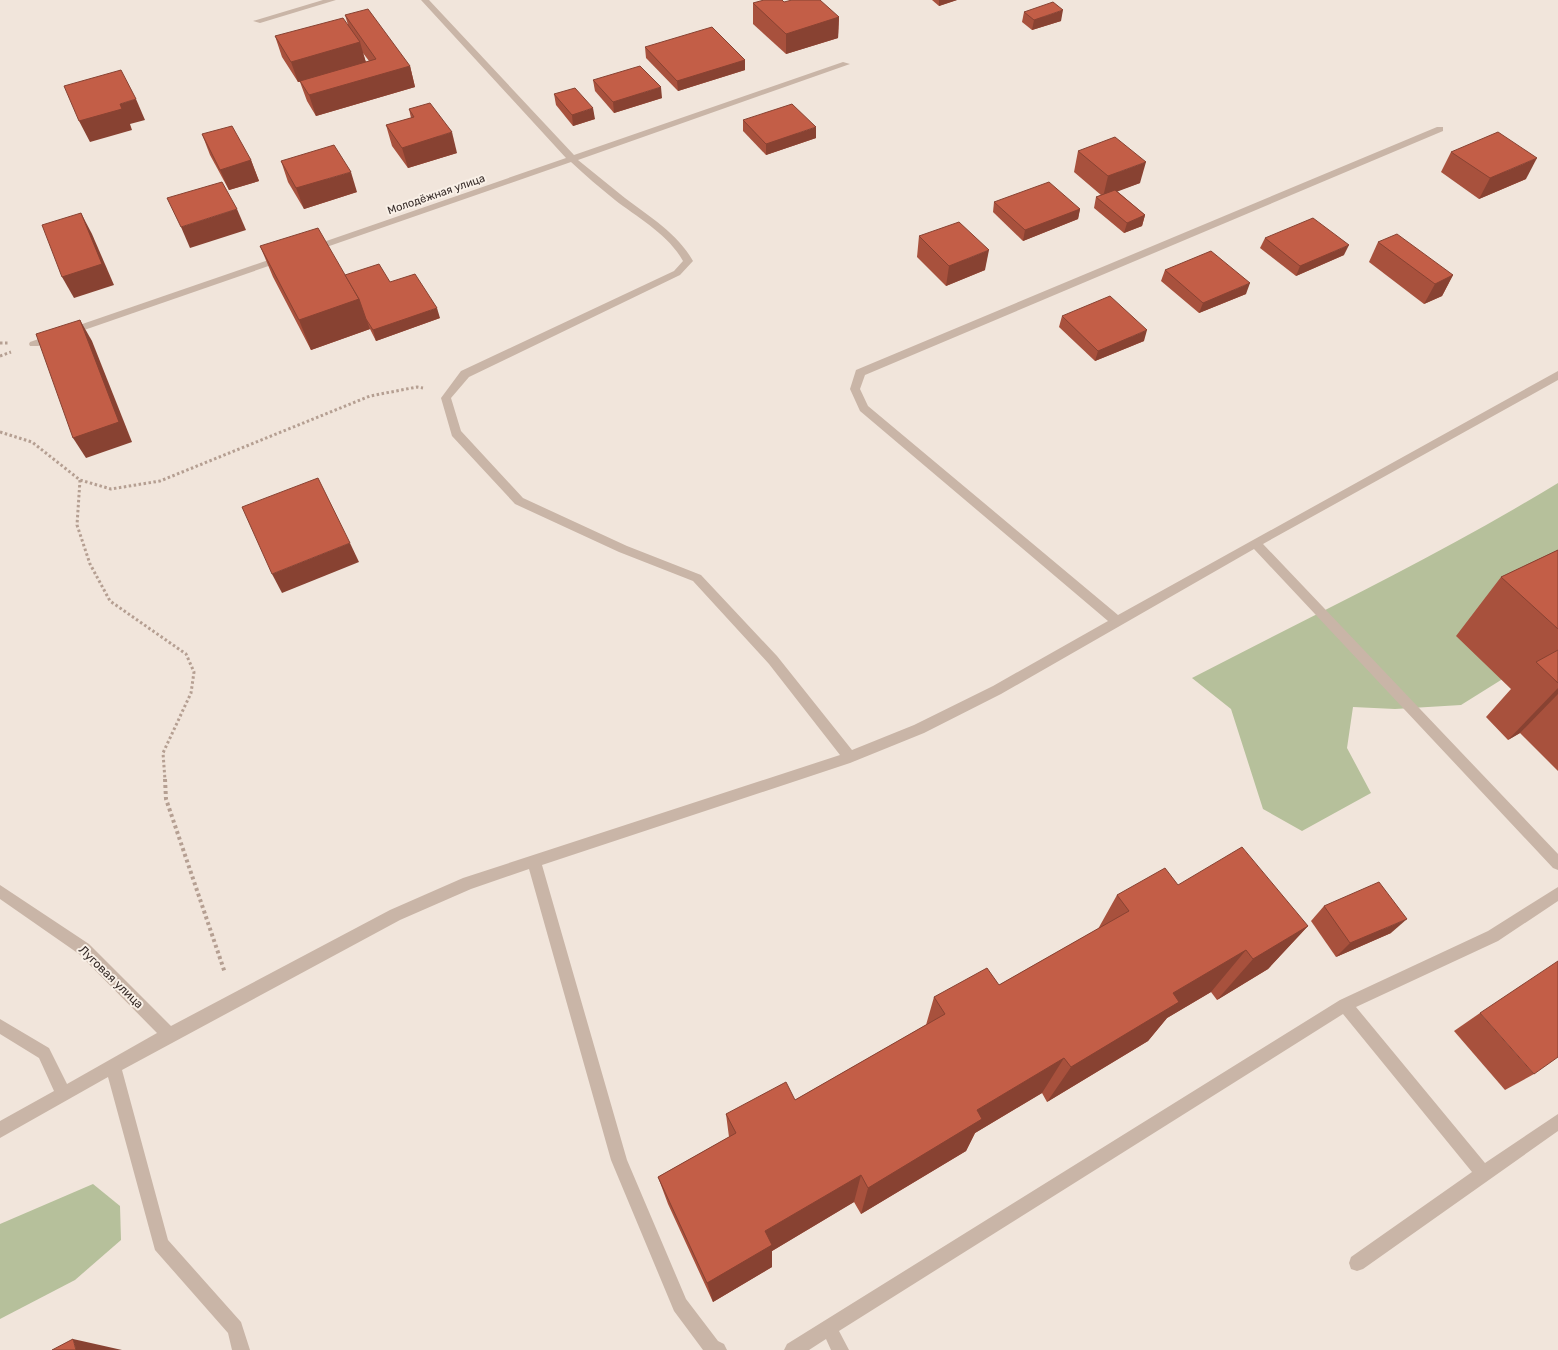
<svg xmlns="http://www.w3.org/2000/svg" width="1558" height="1350" font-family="Rubik,sans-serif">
	<rect width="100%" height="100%" fill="#f1e5db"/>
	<!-- green -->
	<g fill="#b6c09b">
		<path d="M 1558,483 L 1558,654 L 1501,680 L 1461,705 L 1395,709 L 1353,707 L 1347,748 L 1371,793 L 1302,831 L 1263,809 L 1231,709 L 1192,678 C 1315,614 1440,555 1558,483 Z"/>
		<polygon points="93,1184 120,1206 121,1240 75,1280 0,1319 0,1224"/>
	</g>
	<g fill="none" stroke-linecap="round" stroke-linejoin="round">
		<!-- path-far1 -->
		<g stroke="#b59f92" stroke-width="3" stroke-dasharray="2.5 2.5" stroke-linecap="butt">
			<polyline points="0,343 9,343"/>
			<polyline points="0,356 11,352"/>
			<polyline points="0,432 32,442 80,480 111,489 160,481 370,396 417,387 423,388"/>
			<polyline points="80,480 77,525 90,564 110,601 186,654 194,672 191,693 163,753 165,780"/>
		</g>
		<!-- path -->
		<polyline stroke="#b59f92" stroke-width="4" stroke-dasharray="3 3" stroke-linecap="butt" points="165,779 166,799 225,973"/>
		<!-- minor -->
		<g fill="#c9b5a7" fill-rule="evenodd">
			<polygon points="323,0 336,0 260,23 253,21"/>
			<path d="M 421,0 L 429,0 L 574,155 L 843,62 L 850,64 L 578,160 C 592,171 606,183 620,194 C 646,215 676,231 693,261 L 680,275 L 469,377 L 451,398 L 461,431 L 523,498 L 627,546 L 701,575 L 777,656 L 852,750 L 914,725 L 993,686 L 1108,621 L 860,411 L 850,389 L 856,370 L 1437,127 L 1443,127 L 1443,131 L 865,375 L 860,389 L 868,406 L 1118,615 L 1558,371 L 1558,380 L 1263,544 L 1558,854 L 1558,870 L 1553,868 L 1254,549 L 1001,694 L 924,733 L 850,763 L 542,865 L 627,1160 L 686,1299 L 718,1341 L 724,1344 L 727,1350 L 703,1350 L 674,1311 L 611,1160 L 529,869 L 471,889 L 400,920 L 122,1070 L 168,1240 L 241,1322 L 250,1350 L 232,1350 L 228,1333 L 155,1250 L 108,1077 L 0,1138 L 0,1121 L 54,1091 L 39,1058 L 0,1034 L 0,1019 L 49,1048 L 67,1084 L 157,1033 L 79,954 L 0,899 L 0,885 L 89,944 L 171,1026 L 390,910 L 463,878 L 840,755 L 769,664 L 693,581 L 619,552 L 515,504 L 452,436 L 441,398 L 461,371 L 674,271 L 683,261 C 668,234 638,218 615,200 C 600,188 585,175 571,162 L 315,251 L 309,251 L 307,249 L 309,247 L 566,158 Z"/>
			<polygon points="283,255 288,258 286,260 38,346 30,346 29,344 30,342"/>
			<polygon points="1558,887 1558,901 1498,941 1356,1007 1485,1163 1558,1114 1558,1131 1363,1269 1357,1271 1351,1269 1349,1263 1351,1257 1472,1172 1343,1014 839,1331 849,1350 831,1350 826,1339 809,1350 784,1350 787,1344 1340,1000 1488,931"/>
		</g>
	</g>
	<!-- wall -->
	<g fill="#a8513d" fill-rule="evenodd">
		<polygon points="932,0 957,0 939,6"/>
		<polygon points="784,2 839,17 838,38 786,54 753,24 753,3"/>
		<polygon points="1024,12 1061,21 1032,30 1022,22"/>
		<path d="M 345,15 L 410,66 L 415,87 L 316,116 L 307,101 L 300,82 L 298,82 L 282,57 L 275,36 L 348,25 ZM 363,53 L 369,61 L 366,62 Z"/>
		<polygon points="645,47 745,60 745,70 678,91 646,58"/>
		<polygon points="593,80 662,98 614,113 595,91"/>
		<polygon points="554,94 595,119 573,126 556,105"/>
		<polygon points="409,109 457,153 408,168 392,146 386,125 411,118"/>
		<polygon points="743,120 816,138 766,155 743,131"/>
		<polygon points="202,134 251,160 259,181 229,190 210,155"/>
		<polygon points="1078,151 1140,183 1117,191 1145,215 1142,226 1124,233 1094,208 1096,197 1101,195 1074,172"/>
		<polygon points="1451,152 1526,179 1479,199 1441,172"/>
		<polygon points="281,161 357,192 304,209 288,182"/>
		<polygon points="994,202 1080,209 1078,219 1023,241 993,212"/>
		<polygon points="919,236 985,270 946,286 917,257"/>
		<polygon points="1265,238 1344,255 1296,276 1260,248"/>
		<polygon points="1378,242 1453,275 1442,296 1424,304 1369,262"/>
		<polygon points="260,246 345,275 390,282 440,318 376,341 370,329 311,350 273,277"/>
		<polygon points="1165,270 1246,294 1199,313 1161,281"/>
		<polygon points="1062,316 1144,341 1095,361 1059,327"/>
		<polygon points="1558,550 1558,771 1520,733 1508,740 1486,717 1511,689 1456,636 1501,577"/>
		<polygon points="1178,885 1308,926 1268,969 1217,1000 1211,992 1167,1018 1148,1041 1047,1102 1042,1093 975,1133 966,1151 861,1214 854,1202 772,1251 772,1267 713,1302 668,1204 658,1177 729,1137 726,1114 795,1100 926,1025 934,997 999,985 1098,929 1117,895"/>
		<polygon points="1324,906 1391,933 1336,957 1311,921"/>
		<polygon points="1480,1013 1534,1074 1505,1090 1454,1031"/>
	</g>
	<!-- shaded-wall -->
	<g fill="#884232">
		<polygon points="939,0 957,0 939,6"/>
		<polygon points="1063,10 1061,21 1032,30 1034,20"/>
		<polygon points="839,17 838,38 786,54 786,34"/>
		<polygon points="360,42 366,63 298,82 291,62"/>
		<polygon points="745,60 745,70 678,91 677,81"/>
		<polygon points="410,66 415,87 316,116 309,95"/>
		<polygon points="661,87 662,98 614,113 613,102"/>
		<polygon points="136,99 145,120 130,124 132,130 90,142 79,121 120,104"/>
		<polygon points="593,108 595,119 573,126 572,115"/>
		<polygon points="816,127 816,138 766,155 766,144"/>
		<polygon points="452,132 457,153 408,168 402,148"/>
		<polygon points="1537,158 1526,179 1479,199 1490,178"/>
		<polygon points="251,160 259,181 229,190 220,170"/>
		<polygon points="1146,162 1140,183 1103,197 1108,176"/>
		<polygon points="351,172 357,192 304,209 296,188"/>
		<polygon points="237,209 246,230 190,248 181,227"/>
		<polygon points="1080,209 1078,219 1023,241 1025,230"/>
		<polygon points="81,213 92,234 114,285 74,298 62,277"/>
		<polygon points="1145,215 1142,226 1124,233 1127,223"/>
		<polygon points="1349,245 1344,255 1296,276 1300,266"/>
		<polygon points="989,250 985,270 946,286 949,266"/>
		<polygon points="1453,275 1442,296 1424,304 1435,284"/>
		<polygon points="1250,283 1246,294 1199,313 1203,303"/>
		<polygon points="359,299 370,329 311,350 299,320"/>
		<polygon points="437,308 440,318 376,341 373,330"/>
		<polygon points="80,320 92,341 132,442 86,458 73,438"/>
		<polygon points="1147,330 1144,341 1095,361 1098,351"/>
		<polygon points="350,543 359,562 282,593 272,574"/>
		<polygon points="1558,688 1558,694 1520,733 1508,740"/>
		<polygon points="1407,919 1391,933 1336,957 1350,943"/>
		<polygon points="1308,926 1268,969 1217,1000 1253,959"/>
		<polygon points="1246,950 1211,992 1167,1018 1148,1041 1047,1102 1071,1067 1173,993"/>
		<polygon points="1064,1058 1042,1093 975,1133 966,1151 861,1214 868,1188 977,1110"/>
		<polygon points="861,1175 854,1202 772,1251 772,1267 713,1302 707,1283 765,1231"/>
		<polygon points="73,1339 122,1350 76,1350"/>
	</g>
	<!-- building -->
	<g fill="#c35e47" stroke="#884232">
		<polygon points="764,0 782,0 784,2 792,0 820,0 839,17 786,34 753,3"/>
		<polygon points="1053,2 1063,10 1034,20 1024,12"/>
		<polygon points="368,9 410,66 309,95 300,81 376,59 345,15"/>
		<polygon points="343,18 360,42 291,62 275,36"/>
		<polygon points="712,27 745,60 677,81 645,47"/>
		<polygon points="640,66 661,87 613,102 593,80"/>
		<polygon points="121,70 136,99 120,104 122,109 79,121 64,86"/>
		<polygon points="575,88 593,108 572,115 554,94"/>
		<polygon points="430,103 452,132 402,148 386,125 414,117 409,109"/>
		<polygon points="792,104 816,127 766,144 743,120"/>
		<polygon points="232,126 251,160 220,170 202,134"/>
		<polygon points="1498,132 1537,158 1490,178 1451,152"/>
		<polygon points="1115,137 1146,162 1108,176 1078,151"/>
		<polygon points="334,145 351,172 296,188 281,161"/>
		<polygon points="222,182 237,209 181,227 167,198"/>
		<polygon points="1049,182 1080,209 1025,230 994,202"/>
		<polygon points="1115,190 1145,215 1127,223 1096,197"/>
		<polygon points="81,213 102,264 62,277 42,225"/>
		<polygon points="1313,218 1349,245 1300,266 1265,238"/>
		<polygon points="959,222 989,250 949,266 919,236"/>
		<polygon points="318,228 359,299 299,320 260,246"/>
		<polygon points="1397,234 1453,275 1435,284 1378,242"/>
		<polygon points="1211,251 1250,283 1203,303 1165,270"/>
		<polygon points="379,264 390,282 415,274 437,308 373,330 366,319 359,299 345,275"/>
		<polygon points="1110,296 1147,330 1098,351 1062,316"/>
		<polygon points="80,320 119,422 73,438 36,334"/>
		<polygon points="318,478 350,543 272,574 242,507"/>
		<polygon points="1558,550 1558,629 1501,577"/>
		<polygon points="1558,650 1558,683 1536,662"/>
		<polygon points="1242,847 1308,926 1253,959 1246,950 1173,993 1179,1002 1071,1067 1064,1058 977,1110 982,1119 868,1188 861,1175 765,1231 772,1245 707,1283 658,1177 736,1133 726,1114 786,1082 795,1100 945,1014 934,997 987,968 999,985 1129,911 1117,895 1165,868 1178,885"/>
		<polygon points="1379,882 1407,919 1350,943 1324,906"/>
		<polygon points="1558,961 1558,1057 1534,1074 1480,1013"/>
		<polygon points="73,1339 76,1350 52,1350"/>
	</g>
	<g text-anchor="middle" stroke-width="4" stroke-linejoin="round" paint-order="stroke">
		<!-- far-street labels -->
		<g font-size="11" fill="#362b28" stroke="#f9f0e7">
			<text transform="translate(436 194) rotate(-19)" y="4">Молодёжная улица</text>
		</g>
		<!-- street labels -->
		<g font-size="12" fill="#362b28" stroke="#f9f0e7">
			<text transform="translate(111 977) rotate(44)" y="4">Луговая улица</text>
		</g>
	</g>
</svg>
